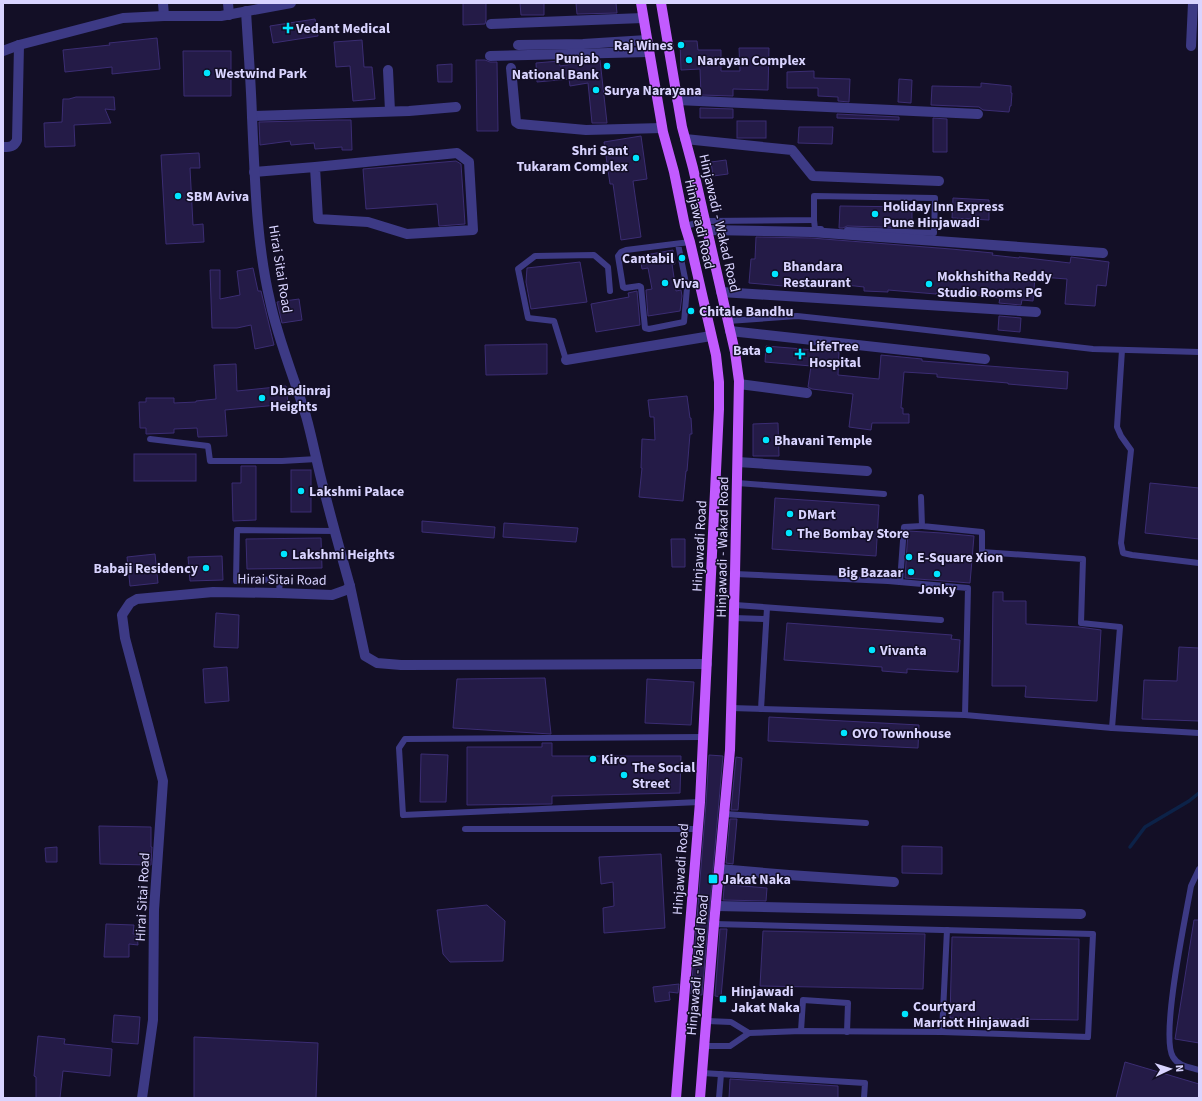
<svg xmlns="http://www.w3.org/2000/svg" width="1202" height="1101" font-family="'Source Sans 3',sans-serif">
	<rect width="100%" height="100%" fill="#130f26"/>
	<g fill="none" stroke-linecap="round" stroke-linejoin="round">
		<!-- stream -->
		<polyline stroke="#0c2248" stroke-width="3.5" points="1130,847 1145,827 1189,801 1199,793"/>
	</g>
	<!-- building -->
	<g fill="#241b47" stroke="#3b2d73">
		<polygon points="463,3 486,3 486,20 485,24 463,25"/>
		<polygon points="520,3 544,3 544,15 521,15"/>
		<polygon points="576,3 616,3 617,13 577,14"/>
		<polygon points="315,19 318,36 273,43 270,26"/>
		<polygon points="157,38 160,69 112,74 112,67 65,72 63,50 110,45 109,43"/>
		<polygon points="362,40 364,67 372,67 375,99 353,101 350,66 336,67 334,42"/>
		<polygon points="680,41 697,41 698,50 721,50 721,71 740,71 739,48 769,48 768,90 733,89 733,96 701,95 700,69 681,70"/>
		<polygon points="183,51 231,51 231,96 184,96"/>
		<polygon points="476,60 485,60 490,62 497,62 498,131 477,131"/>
		<polygon points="586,60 600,60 607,123 592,123 588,83 570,86 569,79 537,82 536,63 559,61 560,66 586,62"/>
		<polygon points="452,64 452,82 438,82 437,65"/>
		<polygon points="814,71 814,78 850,79 849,102 838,101 838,97 818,96 818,88 787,88 787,72"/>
		<polygon points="899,79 912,80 911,103 898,102"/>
		<polygon points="981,83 1011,86 1011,93 1012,93 1011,106 1010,106 1009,112 983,110 979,107 931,105 932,86 981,87"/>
		<polygon points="76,97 114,97 115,110 105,109 111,123 74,125 75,146 45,147 44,123 62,122 63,99 69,99"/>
		<polygon points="700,108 733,109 733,118 700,118"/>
		<polygon points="837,114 899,117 899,120 837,118"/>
		<polygon points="933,118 947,119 947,152 933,152"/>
		<polygon points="338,120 351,120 352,150 342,150 342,147 315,149 314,143 291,145 290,141 260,145 259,122"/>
		<rect x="737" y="121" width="29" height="17"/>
		<polygon points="799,127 833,127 832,144 798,143"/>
		<polygon points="641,136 647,179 633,181 641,237 621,240 613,184 610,184 604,142"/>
		<polygon points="199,153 200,168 190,168 193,225 203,224 204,242 166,244 161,155"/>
		<polygon points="726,160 728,174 713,176 711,162"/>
		<polygon points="456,161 461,164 465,224 439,226 437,204 366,209 363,169"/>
		<polygon points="953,198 989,200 989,220 952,218"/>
		<polygon points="840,206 912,207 912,228 847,226 843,228 839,228"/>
		<polygon points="756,237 811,238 951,249 993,253 992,255 1019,258 1019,257 1070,263 1071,257 1109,262 1106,286 1097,285 1095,306 1065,304 1067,279 1041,277 1035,277 1033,301 1022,300 1021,305 999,303 1000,298 958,293 958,295 936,293 936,294 888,290 888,292 864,291 864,287 828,283 828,284 806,284 806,288 749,283 751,259 755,259"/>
		<polygon points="673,250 675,264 672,264 676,291 681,290 682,296 680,311 648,316 646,290 652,289 648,268 642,269 640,256"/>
		<polygon points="580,262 587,302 531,309 526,282 527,268"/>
		<polygon points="253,268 258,291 261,291 274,345 255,349 251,325 237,328 212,328 210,270 220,270 220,299 240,295 237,271"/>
		<polygon points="637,291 640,325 596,332 591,304 629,297 628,293"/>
		<polygon points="299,299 302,320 282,323 277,302"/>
		<polygon points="999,316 1021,318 1020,332 998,330"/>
		<polygon points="547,344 547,374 486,375 485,345"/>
		<polygon points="766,346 839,352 838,375 879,379 881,355 922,359 922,361 1068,372 1067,389 1008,384 1008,383 937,377 937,374 904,372 901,408 903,408 903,414 909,414 909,423 872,423 871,430 849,427 853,394 812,389 808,387 811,366 765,362"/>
		<polygon points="236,364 237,391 286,386 288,404 225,410 227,436 198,437 197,428 174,429 174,433 146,434 146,428 140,428 139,402 146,402 146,398 174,398 174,403 196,402 196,401 216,399 214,365"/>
		<polygon points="687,396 690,418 691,418 692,434 690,434 687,471 686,471 683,501 639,497 642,468 641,468 642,439 655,440 654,417 650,417 648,400"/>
		<polygon points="778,423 779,456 753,456 753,424"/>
		<rect x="134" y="454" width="62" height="27"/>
		<polygon points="241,466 256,466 256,520 233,521 232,483 241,483"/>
		<rect x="291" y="470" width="20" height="42"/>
		<polygon points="1150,483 1199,488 1199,539 1145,533"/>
		<polygon points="775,498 879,505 876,556 772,549"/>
		<polygon points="422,521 495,527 494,538 422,532"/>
		<polygon points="504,523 578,528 576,542 503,537"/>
		<polygon points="908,531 942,533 974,536 970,583 905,578"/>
		<polygon points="321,538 322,568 247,569 246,539"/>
		<polygon points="671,539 685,539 685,567 672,567"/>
		<polygon points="155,554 158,583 130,586 127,557"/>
		<polygon points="222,556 223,580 190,581 188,557"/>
		<polygon points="993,592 1003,592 1003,601 1026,601 1026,624 1079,627 1101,630 1097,701 1025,697 1026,686 992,686"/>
		<polygon points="216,613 239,615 238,648 214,647"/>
		<polygon points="787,623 952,635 951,639 960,640 958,672 907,669 907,673 882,671 882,667 784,660"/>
		<polygon points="1179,647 1199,648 1199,721 1142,719 1144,680 1177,681"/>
		<polygon points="227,667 229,701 205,703 203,669"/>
		<polygon points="545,678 551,734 453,728 457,679"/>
		<polygon points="647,679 694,682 691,725 645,723"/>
		<polygon points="769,717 919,725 918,748 768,741"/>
		<polygon points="542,743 552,743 552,756 681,756 680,793 552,796 552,804 467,805 467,747 542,747"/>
		<polygon points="421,754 448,755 446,802 420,802"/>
		<polygon points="709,755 723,756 702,995 691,994 706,803"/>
		<polygon points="736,757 742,758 738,810 731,810"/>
		<polygon points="730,819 737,819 733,864 726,863"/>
		<polygon points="99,826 151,827 151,847 152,847 151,865 100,864"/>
		<polygon points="902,846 942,847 942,874 902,873"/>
		<polygon points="57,847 57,862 46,862 45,848"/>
		<polygon points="661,854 665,928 604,933 603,908 614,906 613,882 601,884 599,857"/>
		<polygon points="725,876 732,877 731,885 767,888 766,901 723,900"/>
		<polygon points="487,905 505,921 503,961 450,962 443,954 437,910"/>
		<polygon points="1194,920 1199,920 1199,1043 1175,1039"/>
		<polygon points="106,924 134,925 133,934 137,934 138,945 129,944 129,957 104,957"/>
		<polygon points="720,929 727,929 721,997 715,996"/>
		<polygon points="763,931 925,934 923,989 760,986"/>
		<polygon points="952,937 1079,939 1078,1020 950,1018"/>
		<polygon points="679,984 678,993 669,992 670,1000 655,1002 653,987"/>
		<polygon points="114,1015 140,1017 138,1044 112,1042"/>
		<polygon points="38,1036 65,1039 64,1044 112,1049 110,1076 63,1071 60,1098 36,1098 36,1077 34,1076"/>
		<polygon points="194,1037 318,1043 316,1098 194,1098"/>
		<polygon points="1125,1062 1199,1084 1199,1098 1116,1098"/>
		<polygon points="730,1079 838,1086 838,1098 729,1098"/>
	</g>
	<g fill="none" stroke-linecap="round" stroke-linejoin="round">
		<!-- service -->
		<g stroke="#3d3a85" stroke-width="6">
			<polyline points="814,220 815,229 821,229"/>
			<polyline points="685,226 705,221 814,220 814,196 935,198 934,233 847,230"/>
			<polyline points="678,244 687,288 684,322 649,329 645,328 641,287 639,286 625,288 623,287 618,256 621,252 626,250 690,242"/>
			<polyline points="728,321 797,316 891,326 1093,349 1199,352"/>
			<polyline points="1122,350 1117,427 1121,436 1131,450 1121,543 1123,553 1132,555 1199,563"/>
			<polyline points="566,360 554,321 528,318 518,269 535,256 594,255 608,267 610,291"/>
			<polyline points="150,439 208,446 210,461 282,461 317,459"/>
			<polyline points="737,483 884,494"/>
			<polyline points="921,497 922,526 982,532 982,552 1083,559 1081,623 1120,627 1112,728"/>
			<polyline points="735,574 888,581 968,588 965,715"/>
			<polyline points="900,582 904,527 922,526"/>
			<polyline points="279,593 280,579 236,581 237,530 335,531"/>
			<polyline points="735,605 941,620"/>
			<polyline points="734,618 766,619"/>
			<polyline points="731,708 965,715 1112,728 1199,733"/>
			<polyline points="761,709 767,608"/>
			<polyline points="700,802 403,815 399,748 405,739 703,737"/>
			<polyline points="724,814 866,823"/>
			<polyline points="465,829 698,829"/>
			<path d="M 1199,869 L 1191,886 C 1186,915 1160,1037 1173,1057 C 1178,1066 1189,1067 1199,1070"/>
			<polyline points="707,1021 731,1022 749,1033"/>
			<polyline points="801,1031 803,1000 848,1003 847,1032"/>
			<polyline points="942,1032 947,930"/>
			<polyline points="705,1046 730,1046 749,1033 801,1031 942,1032 1088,1037 1093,934 714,924"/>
			<polyline points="702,1073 865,1083 864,1098"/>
			<polyline points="719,1098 721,1074"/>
		</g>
		<!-- minor -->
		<g stroke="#3d3a85" stroke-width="10">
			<polyline points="163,3 164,16"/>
			<polyline points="228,3 229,15"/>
			<polyline points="491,24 643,18"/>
			<polyline points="518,45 583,44 647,40"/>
			<polyline points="1191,46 1193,3"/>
			<polyline points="490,56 649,52"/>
			<polyline points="511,68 516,122 519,124 586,130 662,128"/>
			<polyline points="388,70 390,111"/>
			<polyline points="677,100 978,114"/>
			<polyline points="252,116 409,111 456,107"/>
			<polyline points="685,139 792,150 813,176 939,181"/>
			<path d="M 3,147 C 10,147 14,147 17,140 L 19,45"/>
			<polyline points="254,172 315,167 457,153 469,162 473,230 407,234 368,222 318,219 315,167"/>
			<polyline points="708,230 811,232 1103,253"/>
			<polyline points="721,292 1036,312"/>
			<polyline points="730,331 985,359"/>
			<polyline points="566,360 711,336"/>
			<polyline points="739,384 807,393"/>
			<polyline points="738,462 867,471"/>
			<polyline points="350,586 365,656 377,663 401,665 707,664"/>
			<polyline points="719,869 789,875 894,882"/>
			<polyline points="716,906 1081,914"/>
			<path d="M 142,1098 L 153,1020 L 154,910 L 163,781 L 125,638 L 122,615 L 130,603 L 137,599 L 213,592 L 279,593 L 332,595 L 346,590 L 350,586 C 341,554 332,522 324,490 C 317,465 313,441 306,416 C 294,377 278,340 270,301 C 256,241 255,178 252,117 C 251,82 248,46 246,11"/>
		</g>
		<!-- tertiary -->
		<polyline stroke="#3d3a85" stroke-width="10" points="3,51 19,45 123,18 164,16 221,16 291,3"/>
		<!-- primary -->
		<g stroke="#c25bff" stroke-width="10">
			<polyline points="641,3 663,132 674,172 685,226 690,242 716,355 719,382 719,409 700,802 676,1098"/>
			<polyline points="661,3 682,127 693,168 735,352 739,381 735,574 730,750 714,924 700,1098"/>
		</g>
	</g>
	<!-- markers -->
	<g fill="#00e5ff" stroke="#130f26" stroke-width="1.5">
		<path d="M286 22h4v4h4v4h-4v4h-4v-4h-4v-4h4z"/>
		<circle cx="681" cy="45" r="4"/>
		<circle cx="689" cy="60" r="4"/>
		<circle cx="607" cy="66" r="4"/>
		<circle cx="207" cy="73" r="4"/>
		<circle cx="596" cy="90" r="4"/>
		<circle cx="636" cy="158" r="4"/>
		<circle cx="178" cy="196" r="4"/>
		<circle cx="875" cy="214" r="4"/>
		<circle cx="682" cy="258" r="4"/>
		<circle cx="775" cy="274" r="4"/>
		<circle cx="665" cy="283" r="4"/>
		<circle cx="929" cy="284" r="4"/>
		<circle cx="691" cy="311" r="4"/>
		<circle cx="769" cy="350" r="4"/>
		<path d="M798 348h4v4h4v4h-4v4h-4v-4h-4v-4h4z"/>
		<circle cx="262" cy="398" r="4"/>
		<circle cx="766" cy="440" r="4"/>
		<circle cx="301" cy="491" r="4"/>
		<circle cx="790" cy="514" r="4"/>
		<circle cx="789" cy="533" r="4"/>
		<circle cx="284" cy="554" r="4"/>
		<circle cx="909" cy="557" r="4"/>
		<circle cx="206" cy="568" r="4"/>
		<circle cx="911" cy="572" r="4"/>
		<circle cx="937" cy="574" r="4"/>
		<circle cx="872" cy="650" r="4"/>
		<circle cx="844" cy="733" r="4"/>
		<circle cx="593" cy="759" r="4"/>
		<circle cx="624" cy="775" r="4"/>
		<rect x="708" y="874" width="10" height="10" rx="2"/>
		<rect x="719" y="995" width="8" height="8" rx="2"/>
		<circle cx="905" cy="1014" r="4"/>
	</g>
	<g text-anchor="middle" stroke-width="3" stroke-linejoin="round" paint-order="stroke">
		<!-- poi labels -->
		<g font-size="14" font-weight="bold" fill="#d9d4ff" stroke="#130f26" text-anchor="start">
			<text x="296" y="33">Vedant Medical</text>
			<text x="673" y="50" text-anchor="end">Raj Wines</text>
			<text x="599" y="63" text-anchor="end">Punjab<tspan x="599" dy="16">National Bank</tspan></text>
			<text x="697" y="65">Narayan Complex</text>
			<text x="215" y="78">Westwind Park</text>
			<text x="604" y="95">Surya Narayana</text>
			<text x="628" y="155" text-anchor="end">Shri Sant<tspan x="628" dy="16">Tukaram Complex</tspan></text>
			<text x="186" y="201">SBM Aviva</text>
			<text x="883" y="211">Holiday Inn Express<tspan x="883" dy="16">Pune Hinjawadi</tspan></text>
			<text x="674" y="263" text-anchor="end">Cantabil</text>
			<text x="783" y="271">Bhandara<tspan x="783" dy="16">Restaurant</tspan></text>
			<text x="937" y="281">Mokhshitha Reddy<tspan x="937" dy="16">Studio Rooms PG</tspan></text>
			<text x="673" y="288">Viva</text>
			<text x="699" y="316">Chitale Bandhu</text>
			<text x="809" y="351">LifeTree<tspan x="809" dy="16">Hospital</tspan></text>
			<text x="761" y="355" text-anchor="end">Bata</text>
			<text x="270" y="395">Dhadinraj<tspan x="270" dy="16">Heights</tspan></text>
			<text x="774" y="445">Bhavani Temple</text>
			<text x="309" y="496">Lakshmi Palace</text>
			<text x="798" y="519">DMart</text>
			<text x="797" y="538">The Bombay Store</text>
			<text x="292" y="559">Lakshmi Heights</text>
			<text x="917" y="562">E-Square Xion</text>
			<text x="198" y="573" text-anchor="end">Babaji Residency</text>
			<text x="903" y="577" text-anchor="end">Big Bazaar</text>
			<text x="937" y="594" text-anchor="middle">Jonky</text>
			<text x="880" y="655">Vivanta</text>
			<text x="852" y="738">OYO Townhouse</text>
			<text x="601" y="764">Kiro</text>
			<text x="632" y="772">The Social<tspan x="632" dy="16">Street</tspan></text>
			<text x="722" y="884">Jakat Naka</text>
			<text x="731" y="996">Hinjawadi<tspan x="731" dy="16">Jakat Naka</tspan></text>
			<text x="913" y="1011">Courtyard<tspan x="913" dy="16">Marriott Hinjawadi</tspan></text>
		</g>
		<!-- street labels -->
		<g font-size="14" fill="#d9d4ff" stroke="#130f26">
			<text transform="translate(720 223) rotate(77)" y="5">Hinjawadi - Wakad Road</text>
			<text transform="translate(700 224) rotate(77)" y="5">Hinjawadi Road</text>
			<text transform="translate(281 269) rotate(81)" y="5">Hirai Sitai Road</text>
			<text transform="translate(699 546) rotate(-87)" y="5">Hinjawadi Road</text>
			<text transform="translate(722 547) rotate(-89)" y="5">Hinjawadi - Wakad Road</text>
			<text transform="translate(282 579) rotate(1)" y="5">Hirai Sitai Road</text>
			<text transform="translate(680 869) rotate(-86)" y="5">Hinjawadi Road</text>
			<text transform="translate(142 897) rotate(-87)" y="5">Hirai Sitai Road</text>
			<text transform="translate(697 965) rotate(-85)" y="5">Hinjawadi - Wakad Road</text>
		</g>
	</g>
	<!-- border -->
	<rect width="1202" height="1101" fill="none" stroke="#d9d4ff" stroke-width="8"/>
	<!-- north arrow -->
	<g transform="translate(1170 1069) rotate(86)" stroke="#130f26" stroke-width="3" paint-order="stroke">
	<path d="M0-3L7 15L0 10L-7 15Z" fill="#d9d4ff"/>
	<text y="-6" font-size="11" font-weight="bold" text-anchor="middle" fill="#d9d4ff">N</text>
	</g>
</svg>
